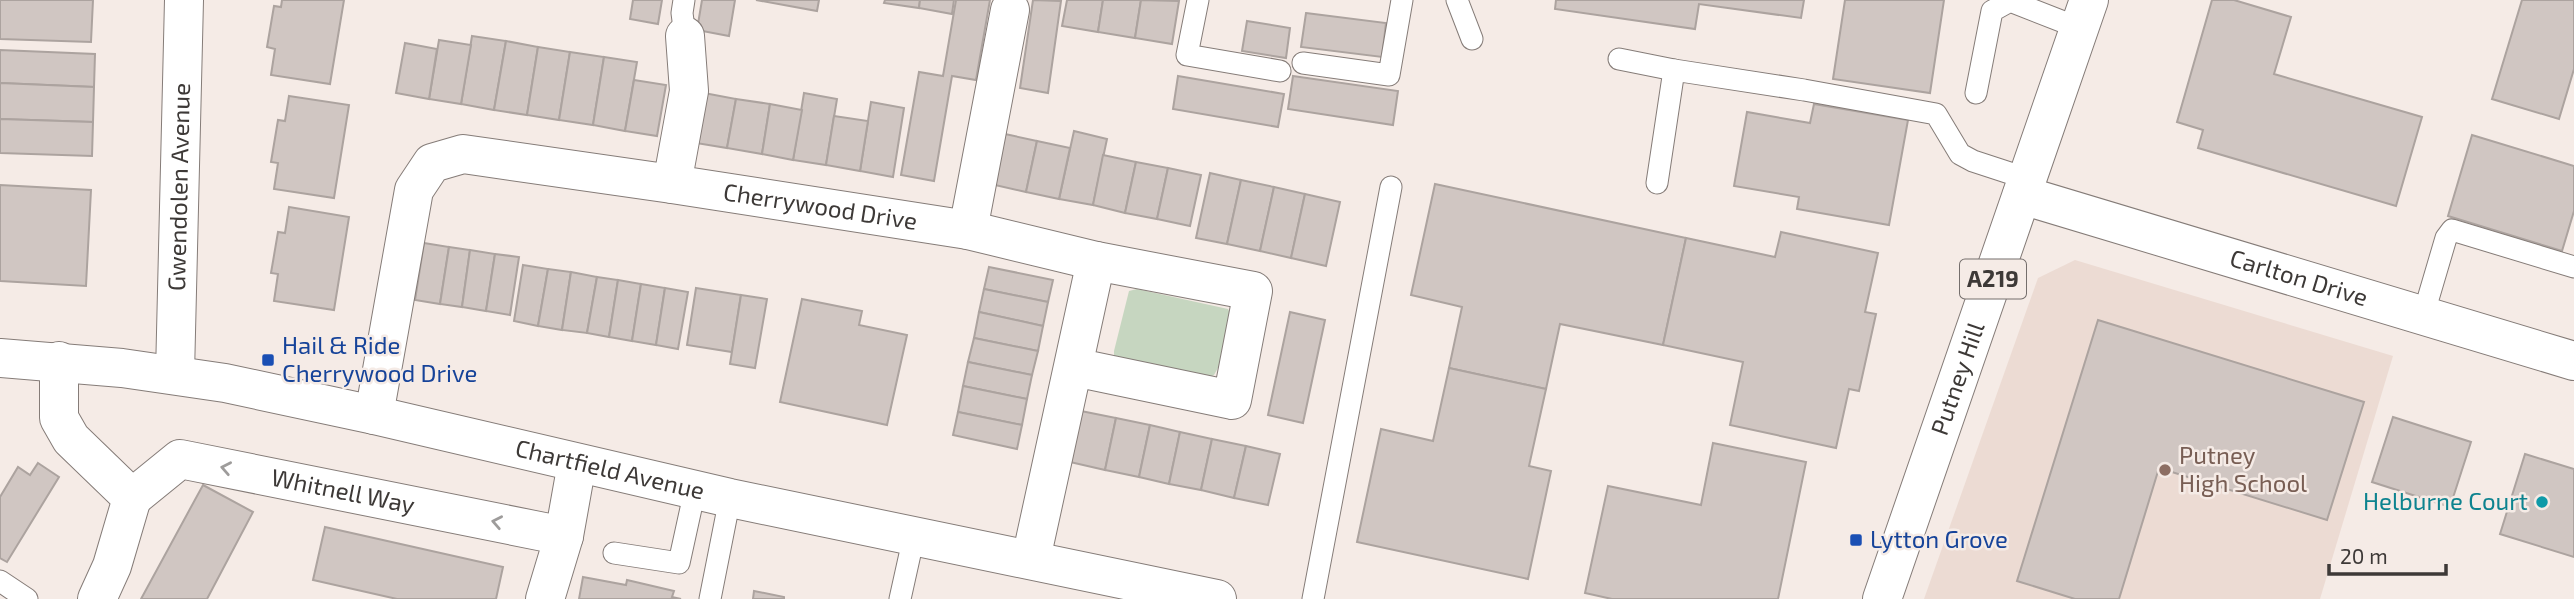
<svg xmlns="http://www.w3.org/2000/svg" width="2574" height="599" font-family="'Exo 2',sans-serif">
	<rect width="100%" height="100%" fill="#f5ebe6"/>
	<!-- built -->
	<polygon fill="#ecdbd3" points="2075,260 2393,356 2320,599 1924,599 2038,278"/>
	<!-- green -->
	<polygon fill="#c6d6c0" points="1137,289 1228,309 1230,313 1219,366 1214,375 1208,378 1114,358 1114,351 1129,291"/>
	<!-- building -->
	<g fill="#d0c6c2" stroke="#aca39f" stroke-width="2">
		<polygon points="0,0 93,0 91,42 0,39"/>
		<polygon points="282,0 344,0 330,84 271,75 275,49 267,47 274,6 281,7"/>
		<polygon points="633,0 662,0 658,24 630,19"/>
		<polygon points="702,0 735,0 729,36 697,30"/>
		<polygon points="756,0 819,0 817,11"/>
		<polygon points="885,0 920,0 919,8 884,3"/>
		<polygon points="920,0 954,0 952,14 919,8"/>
		<polygon points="956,0 990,0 976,80 952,76 934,181 901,175 919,72 943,76"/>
		<polygon points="1033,0 1061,1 1048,93 1020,88"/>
		<polygon points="1067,0 1103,0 1098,32 1062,26"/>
		<polygon points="1103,0 1141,0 1135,38 1098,32"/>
		<polygon points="1141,0 1179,1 1172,44 1135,38"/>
		<polygon points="1556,0 1804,0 1801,18 1699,4 1695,29 1555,9"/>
		<polygon points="1845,0 1944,0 1930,93 1833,79"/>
		<polygon points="2212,0 2234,0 2291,17 2274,74 2422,117 2396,206 2198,148 2203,130 2177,122"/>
		<polygon points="2522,0 2574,0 2574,69 2559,119 2492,99"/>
		<polygon points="1306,13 1386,23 1382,57 1301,47"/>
		<polygon points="1247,21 1290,28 1286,58 1242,51"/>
		<polygon points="472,36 506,41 494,110 461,104"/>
		<polygon points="439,40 471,45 461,104 429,99"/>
		<polygon points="506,41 538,47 527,115 494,110"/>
		<polygon points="405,43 437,49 429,99 396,93"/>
		<polygon points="538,47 570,52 559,120 527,115"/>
		<polygon points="0,50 95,54 94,87 0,83"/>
		<polygon points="570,52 604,57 593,125 559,120"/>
		<polygon points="604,57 637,62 625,131 593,125"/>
		<polygon points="1178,76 1284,94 1278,127 1173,109"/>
		<polygon points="1293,76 1398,91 1393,125 1288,109"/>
		<polygon points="634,80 666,85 657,136 625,131"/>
		<polygon points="0,83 94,87 93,122 0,119"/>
		<polygon points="704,93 736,99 727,148 696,143"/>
		<polygon points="804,93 837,99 826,165 793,160"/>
		<polygon points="289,96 349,105 334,198 274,189 278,163 271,162 278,120 285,121"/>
		<polygon points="736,99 770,104 762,154 727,148"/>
		<polygon points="871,102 904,108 893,177 860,171"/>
		<polygon points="770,104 802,110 793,160 762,154"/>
		<polygon points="1814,104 1908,120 1889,225 1797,209 1799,197 1734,186 1747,112 1810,123"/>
		<polygon points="834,116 868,121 860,171 826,165"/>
		<polygon points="0,119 93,122 92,156 0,153"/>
		<polygon points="1074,131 1107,139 1093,205 1059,199"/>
		<polygon points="1005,134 1037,141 1026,192 995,185"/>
		<polygon points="2472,135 2574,166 2574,211 2562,251 2448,216"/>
		<polygon points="1037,141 1070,148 1059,199 1026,192"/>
		<polygon points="1103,155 1136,162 1125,213 1093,205"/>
		<polygon points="1136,162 1168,168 1157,219 1125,213"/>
		<polygon points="1168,168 1201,175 1190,226 1157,219"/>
		<polygon points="1210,173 1241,180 1227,244 1196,238"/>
		<polygon points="1241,180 1274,187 1260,251 1227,244"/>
		<polygon points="1435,184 1686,238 1663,345 1560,324 1546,389 1449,368 1462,307 1411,295"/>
		<polygon points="0,185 91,190 86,286 0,281"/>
		<polygon points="1274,187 1305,194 1291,258 1260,251"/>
		<polygon points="1305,194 1340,202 1326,266 1291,258"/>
		<polygon points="289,207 349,217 334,310 274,301 278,274 271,273 278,232 285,233"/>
		<polygon points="1781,232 1878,253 1865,312 1876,314 1859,391 1849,389 1836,448 1730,425 1743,362 1663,345 1686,238 1775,257"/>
		<polygon points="424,243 449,247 440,304 415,300"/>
		<polygon points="449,247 470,250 462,307 440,304"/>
		<polygon points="470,250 495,254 486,311 462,307"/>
		<polygon points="495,254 519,257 510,315 486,311"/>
		<polygon points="523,265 548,269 538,326 514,321"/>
		<polygon points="989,267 1053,280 1048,302 984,289"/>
		<polygon points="548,269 571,272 562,330 538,326"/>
		<polygon points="571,272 597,277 587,333 562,330"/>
		<polygon points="597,277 618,280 609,337 587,333"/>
		<polygon points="618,280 641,284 632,341 609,337"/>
		<polygon points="641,284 665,288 656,345 632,341"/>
		<polygon points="665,288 688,292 678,349 656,345"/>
		<polygon points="696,288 741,295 732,352 687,345"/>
		<polygon points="984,289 1048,302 1043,326 979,312"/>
		<polygon points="741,295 767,299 755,368 730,364"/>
		<polygon points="802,299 862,311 859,325 907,335 887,425 780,402"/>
		<polygon points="979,312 1043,326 1038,351 974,338"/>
		<polygon points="1290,312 1325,320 1303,423 1268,415"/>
		<polygon points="2098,320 2364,402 2327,520 2159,468 2119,599 2075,599 2017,581"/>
		<polygon points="974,338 1038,351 1032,375 968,362"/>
		<polygon points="968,362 1032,375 1027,399 963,386"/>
		<polygon points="1449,368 1546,389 1529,466 1551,471 1528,579 1357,542 1381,429 1433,441"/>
		<polygon points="963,386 1027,399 1022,425 958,412"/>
		<polygon points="1081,411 1116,418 1105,470 1070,462"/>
		<polygon points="958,412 1022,425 1017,449 953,435"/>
		<polygon points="2393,417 2471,442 2450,507 2372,482"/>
		<polygon points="1116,418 1150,425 1139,477 1105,470"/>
		<polygon points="1150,425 1180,432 1169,484 1139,477"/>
		<polygon points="1180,432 1212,439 1201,490 1169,484"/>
		<polygon points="1212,439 1246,446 1234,498 1201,490"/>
		<polygon points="1713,443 1806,462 1778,599 1612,599 1585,593 1608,486 1701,505"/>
		<polygon points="1246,446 1280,454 1268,505 1234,498"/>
		<polygon points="2525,454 2574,469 2574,557 2500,534"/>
		<polygon points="38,463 59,477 7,562 0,558 0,497 18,467 30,475"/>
		<polygon points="203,485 253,512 207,599 141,599"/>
		<polygon points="325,527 503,567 496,599 397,599 313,580"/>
		<polygon points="583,577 626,585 627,580 674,591 672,597 681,599 579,599"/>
		<polygon points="754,591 784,597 784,599 753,599"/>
	</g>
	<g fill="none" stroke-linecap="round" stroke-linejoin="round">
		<!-- lane casing -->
		<g stroke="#857c78" stroke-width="23">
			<g id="lane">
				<polyline points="684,0 682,13 685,36"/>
				<polyline points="1198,0 1187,55 1280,71"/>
				<polyline points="1457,0 1472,39"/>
				<polyline points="1619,59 1674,70"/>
				<polyline points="1303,63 1389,75 1402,0"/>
				<polyline points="1976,93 1992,11 2010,1 2079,28"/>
				<polyline points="1657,183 1674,70 1804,90 1936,114 1960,154 1973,161 2028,179"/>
				<polyline points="2423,316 2446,238 2452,230 2574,267"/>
				<polyline points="614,553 679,563 695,490"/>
				<polyline points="0,581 27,599"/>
				<polyline points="710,599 730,498"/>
				<polyline points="900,599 914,536"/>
				<polyline points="1313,599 1391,187"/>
			</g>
		</g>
		<!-- street casing -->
		<g stroke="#857c78" stroke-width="40">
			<g id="street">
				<path id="s1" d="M 672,184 L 968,230 L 1010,10"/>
				<path id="s2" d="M 2022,195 L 2574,361"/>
				<polyline points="968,230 1096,261"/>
				<path id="s3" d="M 0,358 L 122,368 L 225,383 L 374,415 L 730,498 L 1217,599"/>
				<polyline points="59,361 59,418 71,439 132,498 112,566 97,599"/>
				<path id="s4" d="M 175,374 L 184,0"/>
				<polyline points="374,415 414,190 432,163 463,154 672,184 689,91 685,36"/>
				<path id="s5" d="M 132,498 L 180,459 L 564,536"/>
				<polyline points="1031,559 1096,261 1253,291 1232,400 1074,367"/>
				<polyline points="545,599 564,536 577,463"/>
			</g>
		</g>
		<!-- primary casing -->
		<g stroke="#857c78" stroke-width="40">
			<g id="primary">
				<path id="s6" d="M 1882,599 L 2089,0"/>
			</g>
		</g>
		<!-- lane -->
		<use href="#lane" stroke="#fff" stroke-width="21"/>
		<!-- street -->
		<use href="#street" stroke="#fff" stroke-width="38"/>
		<!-- primary -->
		<use href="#primary" stroke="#fff" stroke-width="38"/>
	</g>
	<!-- one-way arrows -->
	<defs><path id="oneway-chevron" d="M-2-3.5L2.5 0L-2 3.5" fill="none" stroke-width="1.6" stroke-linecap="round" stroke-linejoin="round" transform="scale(1.75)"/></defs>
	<g stroke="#9e9c9b">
		<use href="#oneway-chevron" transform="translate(226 468) rotate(-169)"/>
		<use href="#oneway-chevron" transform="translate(497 522) rotate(-169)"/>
	</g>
	<!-- markers -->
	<g fill="#1a4fb4" stroke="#f5ebe6" stroke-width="2.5">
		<rect x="261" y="353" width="14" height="14" rx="3.5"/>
		<rect x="1849" y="533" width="14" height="14" rx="3.5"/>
	</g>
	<circle fill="#8d6e63" stroke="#f5ebe6" stroke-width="2.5" cx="2165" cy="470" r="7"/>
	<circle fill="#0f9aa8" stroke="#f5ebe6" stroke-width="2.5" cx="2542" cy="502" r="7"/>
	<g text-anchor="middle" stroke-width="5" stroke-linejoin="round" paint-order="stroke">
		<!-- shield labels -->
		<rect fill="#f5ebe6" stroke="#746e6c" stroke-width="2" x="1960" y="259.5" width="66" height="39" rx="5"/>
		<g font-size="23" font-weight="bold" fill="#3d3937">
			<text x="1993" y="287">A219</text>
		</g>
		<!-- street labels -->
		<g font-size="24" fill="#3d3937" stroke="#f5ebe6">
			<text dy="8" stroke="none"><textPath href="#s4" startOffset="187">Gwendolen Avenue</textPath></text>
			<text dy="8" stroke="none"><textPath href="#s1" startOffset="150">Cherrywood Drive</textPath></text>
			<text dy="8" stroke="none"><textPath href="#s2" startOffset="289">Carlton Drive</textPath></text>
			<text dy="8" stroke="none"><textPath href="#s6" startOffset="233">Putney Hill</textPath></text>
			<text dy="8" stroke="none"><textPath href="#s3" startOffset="621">Chartfield Avenue</textPath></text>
			<text dy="8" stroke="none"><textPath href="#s5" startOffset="228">Whitnell Way</textPath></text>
		</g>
		<!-- transit labels -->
		<g font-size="24" fill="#164399" stroke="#f5ebe6" text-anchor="start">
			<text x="282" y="354">Hail &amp; Ride<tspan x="282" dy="28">Cherrywood Drive</tspan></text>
			<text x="1870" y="548">Lytton Grove</text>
		</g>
		<!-- education labels -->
		<g font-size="24" fill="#785e54" stroke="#f5ebe6" text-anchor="start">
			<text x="2179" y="464">Putney<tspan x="2179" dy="28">High School</tspan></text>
		</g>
		<!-- culture labels -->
		<g font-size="24" fill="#0d838f" stroke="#f5ebe6" text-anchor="end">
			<text x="2528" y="510">Helburne Court</text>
		</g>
	</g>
	<!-- scale -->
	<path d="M2329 564v10h117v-10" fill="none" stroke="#3d3937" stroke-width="3.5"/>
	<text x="2340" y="564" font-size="21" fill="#3d3937" stroke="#f5ebe6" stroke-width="5" paint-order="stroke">20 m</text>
</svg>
